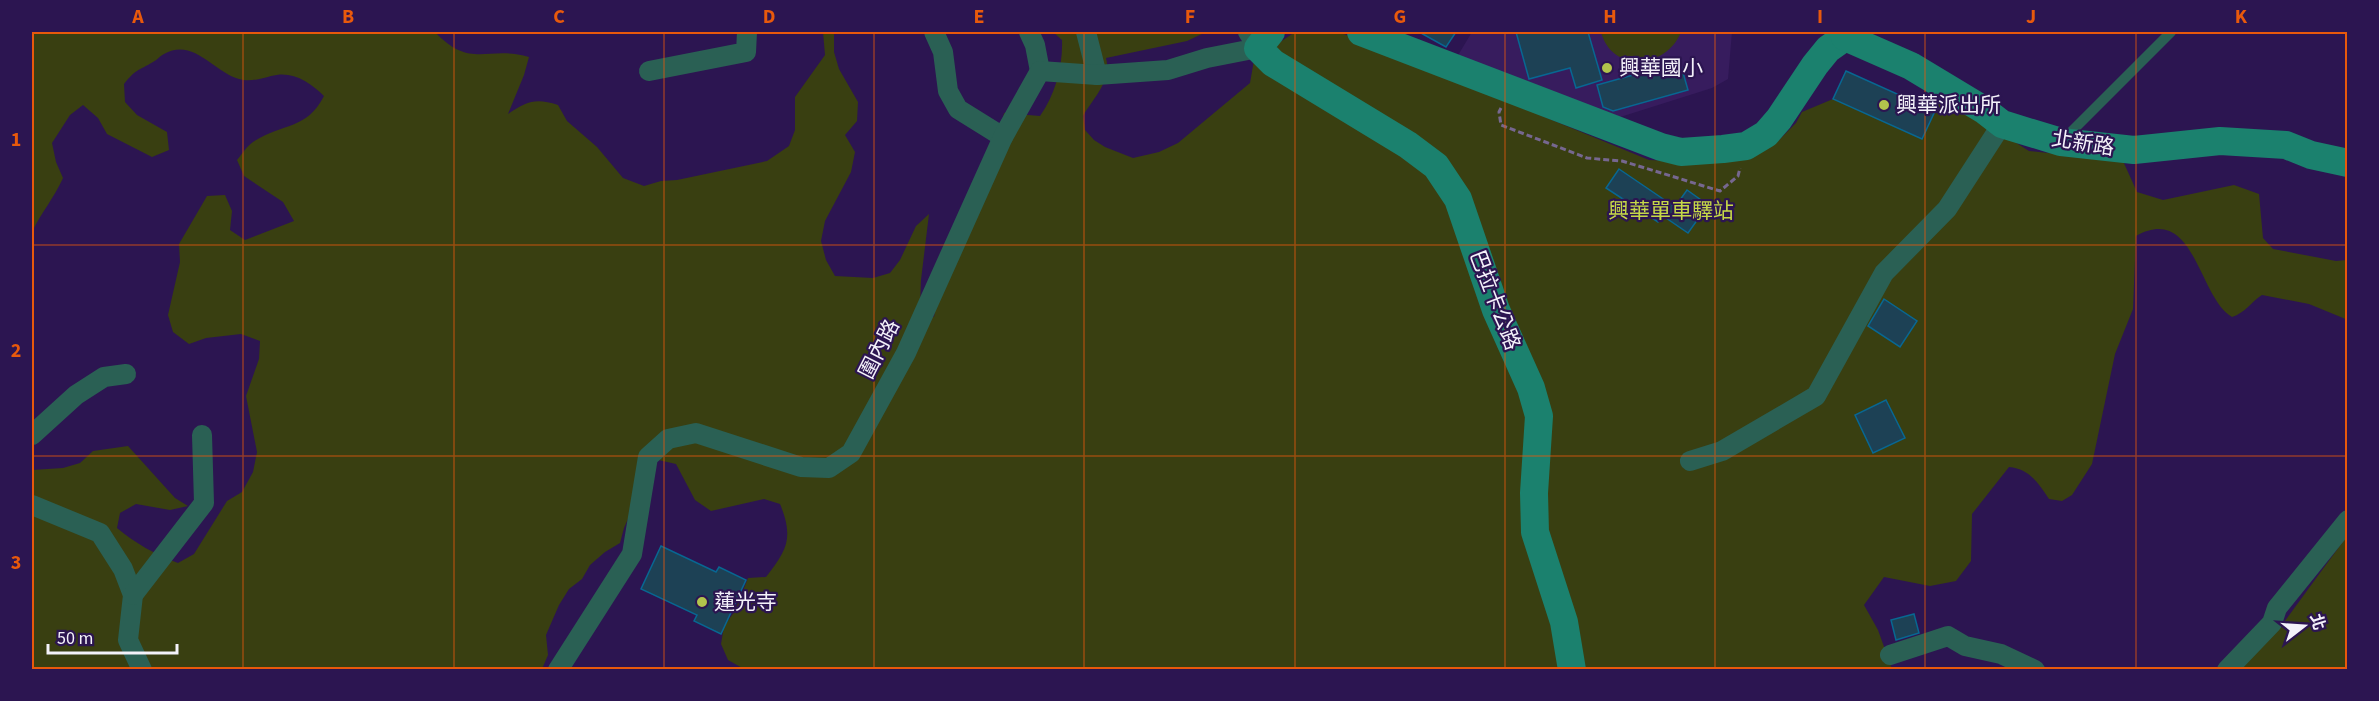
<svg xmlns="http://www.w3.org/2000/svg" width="2379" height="701" font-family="'Source Sans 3','Noto Sans TC',sans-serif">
	<rect width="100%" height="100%" fill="#2c1551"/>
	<!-- built -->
	<polygon fill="#371c5e" points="1472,32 1732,32 1728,79 1712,88 1614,119 1457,57"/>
	<!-- green -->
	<g fill="#393f11">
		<path d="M 32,32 L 435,32 C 471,70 487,45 529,57 L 524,75 L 508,114 C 527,101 536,98 558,105 L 567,121 L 597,147 L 623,178 L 644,186 L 661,181 L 677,180 L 767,161 L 789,146 L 795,130 L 795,97 L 825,55 L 823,32 L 834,32 L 834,52 L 839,69 L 858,102 L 857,121 L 845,135 L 855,152 L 851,172 L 825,221 L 821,241 L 826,260 L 835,276 L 873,278 L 890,273 L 900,260 L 916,226 L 929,214 L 921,280 L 920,307 L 934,317 L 937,300 L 1001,128 L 1004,113 L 1040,116 C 1055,95 1063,66 1062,40 L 1053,32 L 1206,32 L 1187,41 L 1106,58 C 1112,81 1094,97 1083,116 L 1085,130 L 1094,140 L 1105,147 L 1133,158 L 1159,152 L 1178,143 L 1250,83 L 1254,60 L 1295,32 L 1339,32 L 1649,160 L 1696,162 L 1778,141 L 1796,123 L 1802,112 L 1833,99 L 1935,111 L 1941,95 L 2029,151 L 2123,161 L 2137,192 L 2163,200 L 2234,185 L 2259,194 L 2263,238 L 2273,249 L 2336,261 L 2347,260 L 2348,320 L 2309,304 L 2262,295 C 2251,302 2245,313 2232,317 C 2198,297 2195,203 2136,236 L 2133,309 L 2115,354 L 2092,464 L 2072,495 L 2062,501 L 2049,499 C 2038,483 2030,469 2009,467 L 1972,514 L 1971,561 L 1956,581 L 1930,586 L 1884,577 L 1864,605 L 1878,630 L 1892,669 L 744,669 L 728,660 L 721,644 L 724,626 L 735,611 L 748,578 L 766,577 C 787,550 794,538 780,504 L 764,499 L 711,511 L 695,500 L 676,464 L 654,459 L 624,528 L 620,543 L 605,552 L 590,565 L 582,579 L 569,589 L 559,605 L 546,635 L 548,655 L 542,669 L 32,670 L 32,470 L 63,468 L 80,463 L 93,451 L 128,446 L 175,498 L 188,506 L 170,510 L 136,504 L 120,513 L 117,528 C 135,543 156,555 178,563 L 194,554 L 227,501 L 242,492 L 253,472 L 257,452 L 246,396 L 259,359 L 260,341 L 241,334 L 206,338 L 189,344 L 173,332 L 168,315 L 180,262 L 179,244 L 207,196 L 225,195 L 232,211 L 230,230 L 245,240 L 294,221 L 283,202 L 244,176 L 237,160 C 242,154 247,146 253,142 C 282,123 307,130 324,96 C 310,82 292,70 271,76 C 261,79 249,82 239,79 C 214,72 193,37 164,54 C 160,56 157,60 153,62 C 138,71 136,69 124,84 L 125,102 L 137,115 L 167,132 L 169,150 L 152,157 L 107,134 L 98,118 L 83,105 L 70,115 L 52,143 L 56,162 L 63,178 C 54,198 41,213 32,232 Z"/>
		<path d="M 1601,32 L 1681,32 C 1667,68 1612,74 1601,32 Z"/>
		<polygon points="2347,536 2347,669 2236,670 2282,625"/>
	</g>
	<!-- building -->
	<g fill="#1d4155" stroke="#086792" stroke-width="1.5">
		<polygon points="1419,32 1456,32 1446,47"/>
		<polygon points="1516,32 1588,32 1602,80 1576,88 1570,68 1529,79"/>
		<polygon points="1680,62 1688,90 1613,111 1603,107 1597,85"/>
		<polygon points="1846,71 1935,111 1922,139 1833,99"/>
		<polygon points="1619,169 1675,207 1687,190 1708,205 1688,233 1663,216 1658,222 1606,188"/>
		<polygon points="1884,299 1917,321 1900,347 1868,326"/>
		<polygon points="1886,400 1905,438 1873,453 1855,415"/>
		<polygon points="661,546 716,572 719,567 746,580 721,634 694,621 697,615 641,589"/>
		<polygon points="1914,614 1919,633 1896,640 1891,620"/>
	</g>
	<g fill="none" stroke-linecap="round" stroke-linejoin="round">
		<!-- path -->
		<polyline stroke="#766790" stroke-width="3" stroke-dasharray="6 3" stroke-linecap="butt" points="1501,108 1499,112 1501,125 1587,158 1622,161 1720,191 1738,176 1740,168"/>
		<!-- lane -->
		<polyline stroke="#2a6054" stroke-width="10" points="2065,138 2171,32"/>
		<!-- street -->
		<g stroke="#2a6054" stroke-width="20">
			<polyline points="934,32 943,52 948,91 958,109 1003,137"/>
			<polyline points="1029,32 1035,45 1040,71"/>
			<polyline points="1086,32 1097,75"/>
			<polyline points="649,71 746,52 747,32"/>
			<polyline points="32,435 76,395 104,377 126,374"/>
			<polyline points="1690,461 1722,451 1816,396 1884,273 1947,209 2002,124"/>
			<polyline points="32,505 100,533 123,569 133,595 128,640 142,670"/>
			<polyline points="133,595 204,503 202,435"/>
			<polyline points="1890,655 1948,636 1965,646 2001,654 2035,670"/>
			<polyline points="558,670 632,554 648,457 668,439 696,433 801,467 829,468 851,453 906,353 1003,137 1040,71 1097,75 1168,70 1207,58 1258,48 1248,32"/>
			<polyline points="2227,670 2272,623 2277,608 2348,520"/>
		</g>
		<!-- secondary -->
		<g stroke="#1b816e" stroke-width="28">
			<polyline points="1271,32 1258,48 1273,63 1408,145 1436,166 1458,199 1496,310 1531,388 1539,416 1534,493 1535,532 1564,622 1572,670"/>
			<polyline points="1361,32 1661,147 1681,152 1723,149 1746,146 1766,134 1779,119 1815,65 1828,49 1845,37"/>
			<polyline points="1843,32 1845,37 1911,66 1984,110 2002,124 2061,142 2134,150 2220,141 2286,145 2311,155 2348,163"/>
		</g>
	</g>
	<!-- grid -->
	<path fill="none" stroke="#e8590c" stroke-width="1.5" stroke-opacity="0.55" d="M 243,32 L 243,670M 454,32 L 454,670M 664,32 L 664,670M 874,32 L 874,670M 1084,32 L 1084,670M 1295,32 L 1295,670M 1505,32 L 1505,670M 1715,32 L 1715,670M 1925,32 L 1925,670M 2136,32 L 2136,670M 32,245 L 2348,245M 32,456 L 2348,456"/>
	<!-- markers -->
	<g fill="#b2c34c" stroke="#2c1551" stroke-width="2">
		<circle cx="1607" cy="68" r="6"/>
		<circle cx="1884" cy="105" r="6"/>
		<circle cx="702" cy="602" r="6"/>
	</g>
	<g text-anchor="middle" stroke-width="4.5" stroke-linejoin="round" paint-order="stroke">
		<!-- poi labels -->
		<g font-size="21" fill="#f4f2fa" stroke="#2c1551" text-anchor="start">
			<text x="1619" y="75">興華國小</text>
			<text x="1896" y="112">興華派出所</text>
			<text x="714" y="609">蓮光寺</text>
		</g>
		<!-- street labels -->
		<g font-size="21" fill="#f4f2fa" stroke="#2c1551">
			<text transform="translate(2083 143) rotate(9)" y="7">北新路</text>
			<text transform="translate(1495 300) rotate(69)" y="7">巴拉卡公路</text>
			<text transform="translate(879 349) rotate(-63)" y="7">圍內路</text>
		</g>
		<!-- park labels -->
		<g font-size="21" fill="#c6d947" stroke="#2c1551">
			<text x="1671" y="218">興華單車驛站</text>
		</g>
	</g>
	<!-- border -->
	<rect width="2379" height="701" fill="none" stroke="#2c1551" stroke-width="66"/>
	<!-- north arrow -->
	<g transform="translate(2304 626) rotate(73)" stroke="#2c1551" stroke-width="4.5" paint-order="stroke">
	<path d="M0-4.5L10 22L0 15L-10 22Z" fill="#f4f2fa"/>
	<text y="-9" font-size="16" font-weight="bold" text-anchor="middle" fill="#f4f2fa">北</text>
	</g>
	<!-- scale -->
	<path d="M48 644v9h129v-9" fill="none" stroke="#f4f2fa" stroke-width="3"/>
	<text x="57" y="644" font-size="18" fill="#f4f2fa" stroke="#2c1551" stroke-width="4.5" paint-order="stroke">50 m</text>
	<rect x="33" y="33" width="2313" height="635" fill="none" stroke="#e8590c" stroke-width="2"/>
	<g font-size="20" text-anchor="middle" font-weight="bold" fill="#e8590c">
		<text x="138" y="23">A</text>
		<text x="348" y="23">B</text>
		<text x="559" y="23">C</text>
		<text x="769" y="23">D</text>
		<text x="979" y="23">E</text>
		<text x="1190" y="23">F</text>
		<text x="1400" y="23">G</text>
		<text x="1610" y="23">H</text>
		<text x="1820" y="23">I</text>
		<text x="2031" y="23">J</text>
		<text x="2241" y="23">K</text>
		<text x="16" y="146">1</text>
		<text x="16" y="357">2</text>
		<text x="16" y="569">3</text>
	</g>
</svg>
